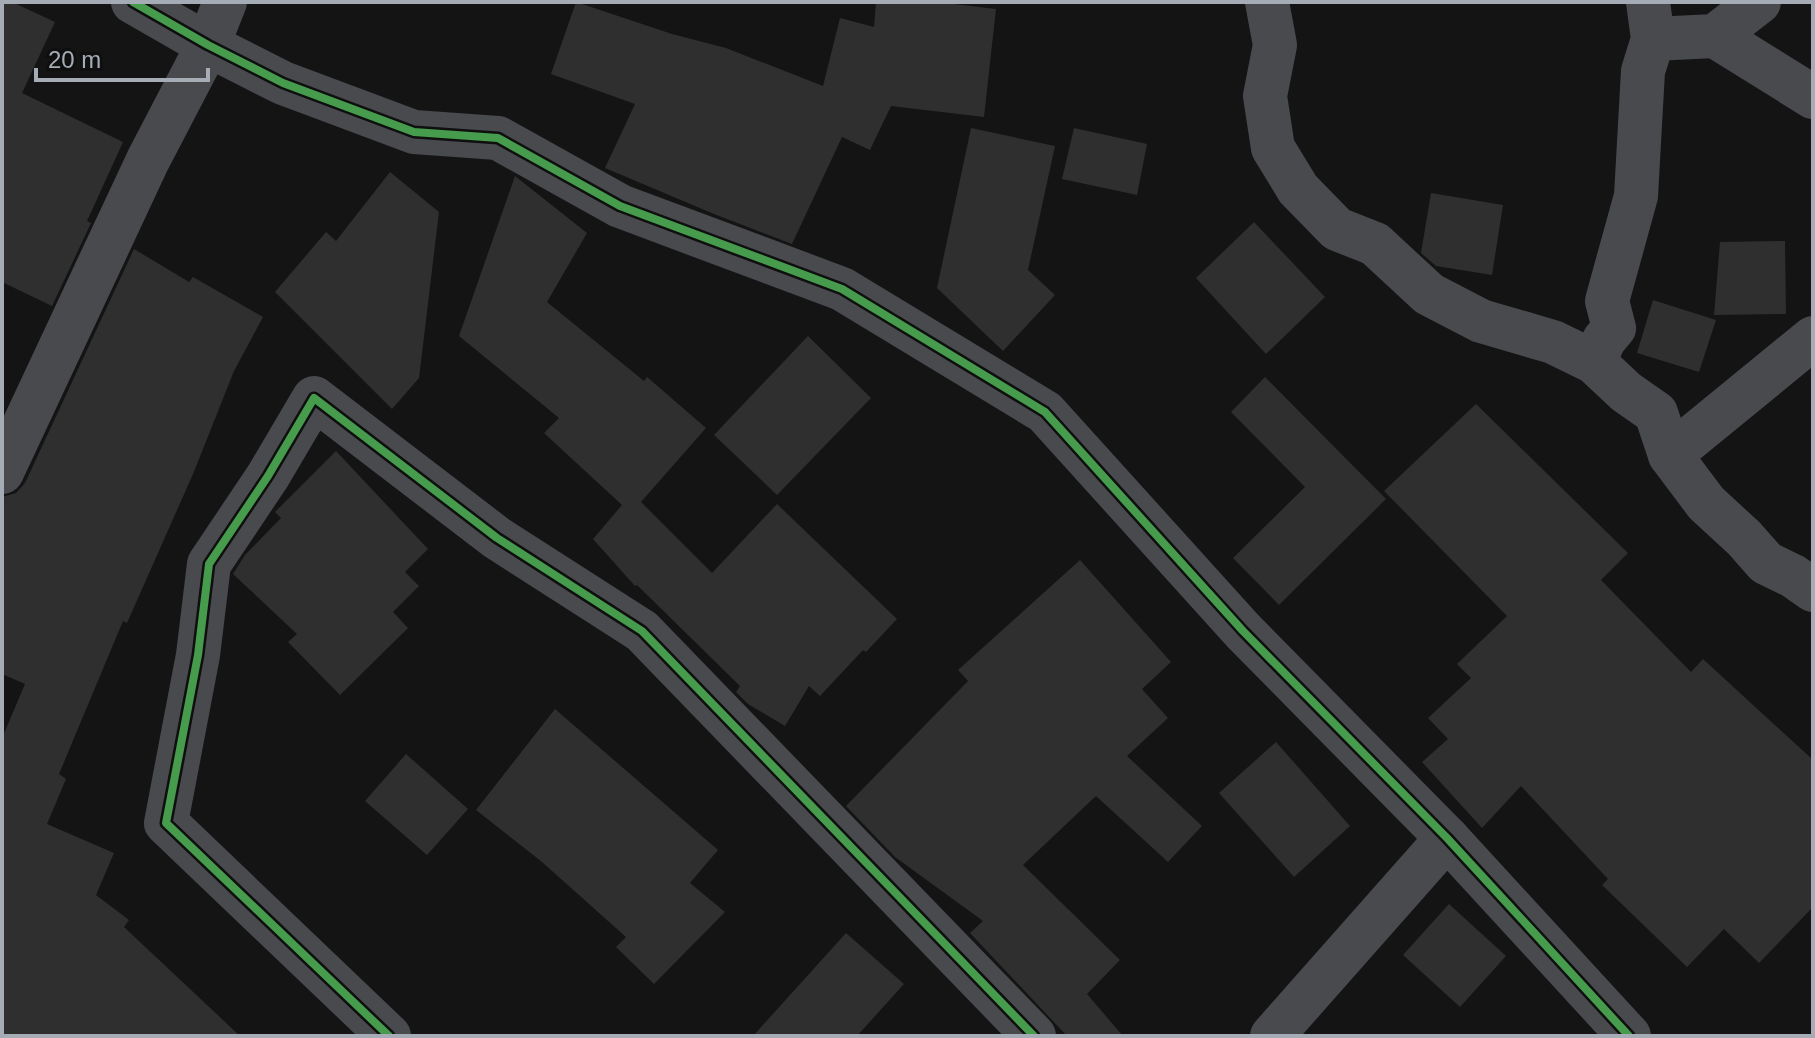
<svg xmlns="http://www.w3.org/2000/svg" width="1815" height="1038" font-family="Helvetica,sans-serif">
	<rect width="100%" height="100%" fill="#141415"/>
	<!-- building -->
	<g fill="#2f2f30">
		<polygon points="2,2 12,2 55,22 22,93 123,142 87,221 91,223 52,306 2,282"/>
		<polygon points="576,2 672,34 726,48 823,86 840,18 874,27 876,2 937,2 996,9 984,117 891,106 870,150 842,137 792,244 714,214 605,168 635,104 551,74"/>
		<polygon points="971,128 1055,146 1028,270 1055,295 1003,351 937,288"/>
		<polygon points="1074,128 1147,144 1137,195 1062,179"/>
		<polygon points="390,172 439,212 419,378 392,409 275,292 326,232 336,241"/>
		<polygon points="515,176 587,233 547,302 644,381 647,377 706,428 641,502 712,573 777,504 897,619 866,652 863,650 820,696 809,686 785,726 748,704 736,692 740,686 637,585 635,586 593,539 622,505 544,433 559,418 459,336"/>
		<polygon points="1431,193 1503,205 1492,275 1436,266 1421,253"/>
		<polygon points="1254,222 1325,297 1266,354 1196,278"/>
		<polygon points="1785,241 1786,314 1714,315 1720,242"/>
		<polygon points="134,249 189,282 193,277 263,317 234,371 193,474 127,623 123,621 59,774 66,779 47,824 114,853 96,895 129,920 124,927 240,1036 2,1036 2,738 25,684 2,674 2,497 16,493 25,483"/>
		<polygon points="1653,300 1716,320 1699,372 1637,353"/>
		<polygon points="808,336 871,398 777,495 714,435"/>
		<polygon points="1265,377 1386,499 1279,605 1233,558 1305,487 1231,412"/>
		<polygon points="1476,404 1628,553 1601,580 1691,672 1703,659 1813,760 1813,907 1759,963 1724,929 1687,967 1602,885 1608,879 1521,786 1482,828 1422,762 1448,739 1428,718 1471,678 1457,664 1507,616 1384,491"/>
		<polygon points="336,451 428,549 405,572 419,586 393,612 408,628 340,695 288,642 297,634 233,574 245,555 281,518 275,512"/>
		<polygon points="1080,560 1171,662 1142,689 1168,718 1127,756 1202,826 1168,862 1096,796 1023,865 1120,960 1087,994 1123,1036 1067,1036 970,933 983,921 895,857 846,806 968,681 958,670"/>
		<polygon points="555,709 718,850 690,883 725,912 654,984 616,947 626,937 542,862 476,810"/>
		<polygon points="1276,742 1350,826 1294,877 1219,793"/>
		<polygon points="406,754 468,809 427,855 365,801"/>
		<polygon points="1449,904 1506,956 1460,1007 1403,955"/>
		<polygon points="846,933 904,984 857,1036 753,1036"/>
	</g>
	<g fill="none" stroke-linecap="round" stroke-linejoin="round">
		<!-- minor -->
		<g stroke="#494a4d" stroke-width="44">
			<polyline points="133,2 208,45 283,83 414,132 498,138 620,206 842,289 1045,412 1243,631 1447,838 1629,1036"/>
			<polyline points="1267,2 1275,45 1265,96 1273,148 1298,189 1337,229 1375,244 1429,294 1481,321 1553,342 1594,362 1626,392 1656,413 1670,455 1706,503 1744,538 1766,563 1793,576 1813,590"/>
			<polyline points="1715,36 1813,97"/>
			<polyline points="1653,39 1715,36 1759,2"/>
			<polyline points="1594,362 1604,340 1614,328 1607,301 1636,196 1643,71 1653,39 1648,2"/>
			<polyline points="1670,455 1813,338"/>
			<polyline points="2,472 148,160 208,45 225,2"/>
			<polyline points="389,1036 166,823 198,655 209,564 268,476 314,398 497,538 642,631 1034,1036"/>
			<polyline points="1272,1036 1447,838"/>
		</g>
		<!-- cycleway casing -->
		<g stroke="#0f0f10" stroke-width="13">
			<g id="cycleway">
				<polyline points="133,2 208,45 283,83 414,132 498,138 620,206 842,289 1045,412 1243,631 1447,838 1629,1036"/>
				<polyline points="389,1036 166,823 198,655 209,564 268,476 314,398 497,538 642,631 1034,1036"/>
			</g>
		</g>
		<!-- cycleway -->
		<use href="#cycleway" stroke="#469c4c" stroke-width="8"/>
	</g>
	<!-- border -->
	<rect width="1815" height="1038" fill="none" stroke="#a5acb6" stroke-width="8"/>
	<!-- scale -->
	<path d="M36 68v12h172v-12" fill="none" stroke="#a5acb6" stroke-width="4"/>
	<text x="48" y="68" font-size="24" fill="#a5acb6" stroke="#0f0f10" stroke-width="6" paint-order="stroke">20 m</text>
</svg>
